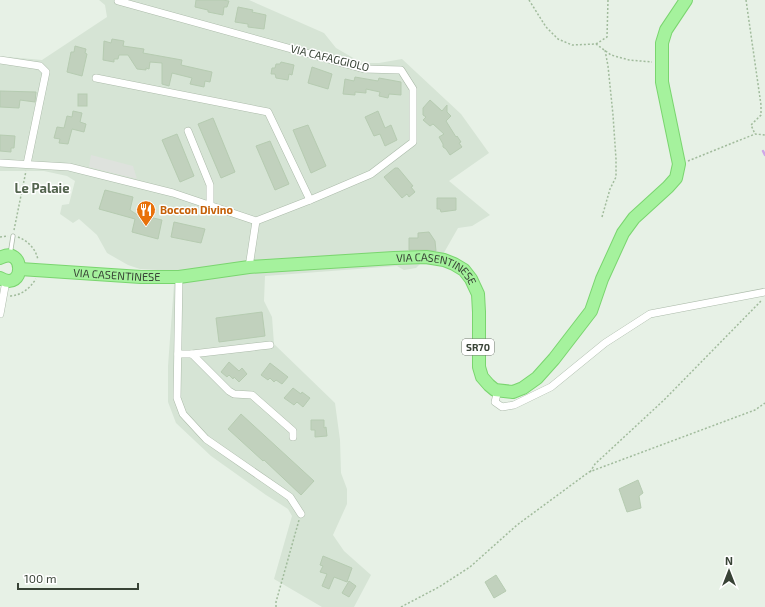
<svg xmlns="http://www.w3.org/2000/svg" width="765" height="607" font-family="'Exo 2',sans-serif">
	<rect width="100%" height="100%" fill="#e7f1e6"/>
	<!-- residential -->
	<polygon fill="#d6e4d5" points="99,0 249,0 324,33 336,48 362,63 379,63 402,59 461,114 489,153 449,181 490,215 472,226 458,228 437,265 420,264 416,268 404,270 397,266 265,276 264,301 272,317 274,344 335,403 340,440 341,473 347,489 347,504 333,535 344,551 371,575 354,607 322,607 274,579 292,516 288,509 266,495 211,456 176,423 168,402 168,366 175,271 140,269 128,265 107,253 97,235 79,219 73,223 60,214 62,205 69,204 75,181 67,176 44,171 0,171 0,64 9,57 42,60 107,17 105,5"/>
	<!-- parking -->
	<polygon fill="#dee2dd" points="91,155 133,166 137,179 89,167"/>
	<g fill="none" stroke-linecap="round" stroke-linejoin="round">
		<!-- stream -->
		<polyline stroke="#cfa8e7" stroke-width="2.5" points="763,151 765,155"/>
	</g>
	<!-- building -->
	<g fill="#c1d1bd" stroke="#b6cbb1">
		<polygon points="196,0 222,0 229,1 227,7 224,7 223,15 208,12 208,10 195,7"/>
		<polygon points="238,7 253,10 252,12 266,15 264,29 248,27 248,24 235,22"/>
		<polygon points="112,39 124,41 123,46 144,49 143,53 182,60 181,65 212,72 210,82 205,81 204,87 190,84 192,78 172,73 169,86 162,84 162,63 150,62 149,69 146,68 146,70 137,69 128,55 119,55 118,59 114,59 114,62 103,60 104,41 111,43"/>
		<polygon points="75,46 86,49 85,53 87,54 82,76 67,72 71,52 74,52"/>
		<polygon points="281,62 294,65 292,75 289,74 288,80 276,78 275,74 271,74 272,68 275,68 276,64 280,64"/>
		<polygon points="312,67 332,74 328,89 308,83"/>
		<polygon points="355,77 378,81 379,78 401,82 401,95 389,94 388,98 379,96 380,92 366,89 366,93 355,92 355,95 343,94 345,79 354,81"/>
		<polygon points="0,91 36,92 35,102 20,100 19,108 0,107"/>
		<rect x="78" y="94" width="9" height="12"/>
		<polygon points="430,100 442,111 447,105 447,112 451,116 446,121 456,137 457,136 461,142 459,143 462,147 450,155 446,149 443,147 443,144 439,137 444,134 433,124 430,126 423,120 426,117 423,115 423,108"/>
		<polygon points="73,111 82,113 80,122 86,124 84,132 72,129 68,144 59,143 60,139 54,138 57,127 64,128 67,116 72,117"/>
		<polygon points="378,111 385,128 391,125 397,140 385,146 380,134 374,136 365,117"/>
		<polygon points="213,118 235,172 221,178 198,124"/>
		<polygon points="308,125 326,166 311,173 293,130"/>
		<polygon points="177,134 194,176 180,182 162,140"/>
		<polygon points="0,135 15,136 14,148 11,148 11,152 0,151"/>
		<polygon points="270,141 289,184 275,190 256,146"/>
		<polygon points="395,168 398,168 413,186 411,187 415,192 409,197 407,194 402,198 384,177"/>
		<polygon points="105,190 133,197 130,210 136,214 162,220 158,239 132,232 135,219 99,209"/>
		<polygon points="437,198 456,198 456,210 441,212 440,209 437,209"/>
		<polygon points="174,222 205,229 201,243 171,237"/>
		<polygon points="429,232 435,241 436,251 426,250 409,250 409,238 418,238 418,233"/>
		<polygon points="262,312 265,336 219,342 216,318"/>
		<polygon points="229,362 239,371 242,368 247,374 239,382 234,377 233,379 229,375 227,377 221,372"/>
		<polygon points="270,363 288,377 282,384 276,380 274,382 270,378 268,380 261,375"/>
		<polygon points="293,388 301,394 302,392 310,398 303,407 297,402 294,405 284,398"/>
		<polygon points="241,414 314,481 301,495 264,460 263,461 228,429"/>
		<polygon points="311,420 324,420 324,428 326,427 327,436 315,437 315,430 311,430"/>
		<polygon points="638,480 643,493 639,496 641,508 627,512 619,489"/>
		<polygon points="323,556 352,568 347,582 334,577 329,589 322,586 327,574 320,572 323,566 320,565"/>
		<polygon points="496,575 506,591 494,598 485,582"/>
		<polygon points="349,581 356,586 349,597 342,593"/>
	</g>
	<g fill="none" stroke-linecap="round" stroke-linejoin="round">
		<!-- service casing -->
		<g stroke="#acbbaa" stroke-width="5">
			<polyline id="service" points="10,255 13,236"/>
		</g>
		<!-- minor casing -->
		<g stroke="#acbbaa" stroke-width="8">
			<g id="minor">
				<polyline points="0,60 40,66 46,72 27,164"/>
				<polyline points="96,78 268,112 310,200"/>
				<polyline points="188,131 210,185 210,205"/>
				<polyline points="0,163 69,167 173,193 256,221 310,200 371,174 413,142 413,89 401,70 364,69 118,1"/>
				<polyline points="249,267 256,221"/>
				<polyline points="179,277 177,398 183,414 206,439 290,497 301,514"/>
				<polyline points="0,314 6,281"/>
				<polyline points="178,354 192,354 229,391 234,394 252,395 293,431 293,437"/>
				<polyline points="192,354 270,345"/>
				<polyline points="498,390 495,402 502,407 514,405 551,387 605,343 650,314 765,292"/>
			</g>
		</g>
		<!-- primary casing -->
		<g stroke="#7ad56f" stroke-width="14">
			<g id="primary">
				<path d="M 0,258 C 25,244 26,293 0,278"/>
				<path id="s1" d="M 20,269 L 141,277 L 179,277 L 249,267 L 394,258 L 426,257 L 444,260 L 454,264 L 464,270 L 471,279 L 478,294 L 479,312 L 479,367 L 482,377 L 489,385 L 495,390 L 513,392 L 523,388 L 537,378 L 554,359 L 591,311 L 602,279 L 623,233 L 634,218 L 668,187 L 676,178 L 679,164 L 662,82 L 662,43 L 666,30 L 686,0"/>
			</g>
		</g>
		<!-- path -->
		<g stroke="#a1bb9c" stroke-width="1.5" stroke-dasharray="2 2" stroke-linecap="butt">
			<polyline points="529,0 546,27 558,39 572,45 596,44 611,55 629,60 652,62"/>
			<polyline points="746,0 761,105 761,115 751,125 755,134"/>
			<polyline points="596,44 607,37 608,0"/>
			<polyline points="688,161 755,134 765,135"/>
			<polyline points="602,217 610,189 616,177 616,159 613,115 608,66 605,50"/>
			<polyline points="14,230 26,171"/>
			<polyline points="0,237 8,236"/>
			<path d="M 18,237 C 28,241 36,249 38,260"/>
			<path d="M 10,296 C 22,295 29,289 36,279"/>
			<polyline points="590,472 595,464 664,400 761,301"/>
			<polyline points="276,607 276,602 299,520"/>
			<polyline points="401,607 439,587 470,567 517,525 589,472 755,410 765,403"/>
		</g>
		<!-- service -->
		<use href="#service" stroke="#fff" stroke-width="3.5"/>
		<!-- minor -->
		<use href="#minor" stroke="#fff" stroke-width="7"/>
		<!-- primary -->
		<use href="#primary" stroke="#a5f29d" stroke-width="12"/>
	</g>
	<!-- icons -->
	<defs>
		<g id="restaurant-pin" transform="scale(1)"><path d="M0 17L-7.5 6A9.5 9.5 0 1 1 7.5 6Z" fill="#e8710a" stroke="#fff"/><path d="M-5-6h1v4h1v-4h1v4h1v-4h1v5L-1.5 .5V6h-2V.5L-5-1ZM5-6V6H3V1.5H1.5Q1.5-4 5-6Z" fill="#fff"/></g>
	</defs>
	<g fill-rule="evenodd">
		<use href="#restaurant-pin" x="146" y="210"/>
	</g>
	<g text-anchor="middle" stroke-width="3" stroke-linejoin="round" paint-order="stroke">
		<!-- shield labels -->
		<rect fill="#fff" stroke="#747b72" stroke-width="1" x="462" y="339" width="32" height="16" rx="3"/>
		<g font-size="10" font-weight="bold" fill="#384336">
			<text x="478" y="351">SR70</text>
		</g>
		<!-- street labels -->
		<g font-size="11" fill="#384336" stroke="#fff">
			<text transform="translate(330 58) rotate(14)" y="4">VIA CAFAGGIOLO</text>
			<text dy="4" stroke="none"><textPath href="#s1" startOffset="421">VIA CASENTINESE</textPath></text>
			<text dy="4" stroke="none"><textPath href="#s1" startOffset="97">VIA CASENTINESE</textPath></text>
		</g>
		<!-- food labels -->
		<g font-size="11" font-weight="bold" fill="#c56008" stroke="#fff" text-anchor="start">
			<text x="160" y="214">Boccon Divino</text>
		</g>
		<!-- quarter labels -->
		<g font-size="13" font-weight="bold" fill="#53644e" stroke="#fff">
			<text x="42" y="193">Le Palaie</text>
		</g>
	</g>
	<!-- north arrow -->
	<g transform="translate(729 571)" stroke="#ffffff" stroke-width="3" paint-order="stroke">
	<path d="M0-3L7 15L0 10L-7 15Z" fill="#384336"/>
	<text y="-6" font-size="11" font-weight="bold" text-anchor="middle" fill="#384336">N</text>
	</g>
	<!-- scale -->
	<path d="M18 583v6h120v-6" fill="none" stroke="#384336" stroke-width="2"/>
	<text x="24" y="583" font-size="12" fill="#384336" stroke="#ffffff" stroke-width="3" paint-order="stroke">100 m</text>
</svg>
